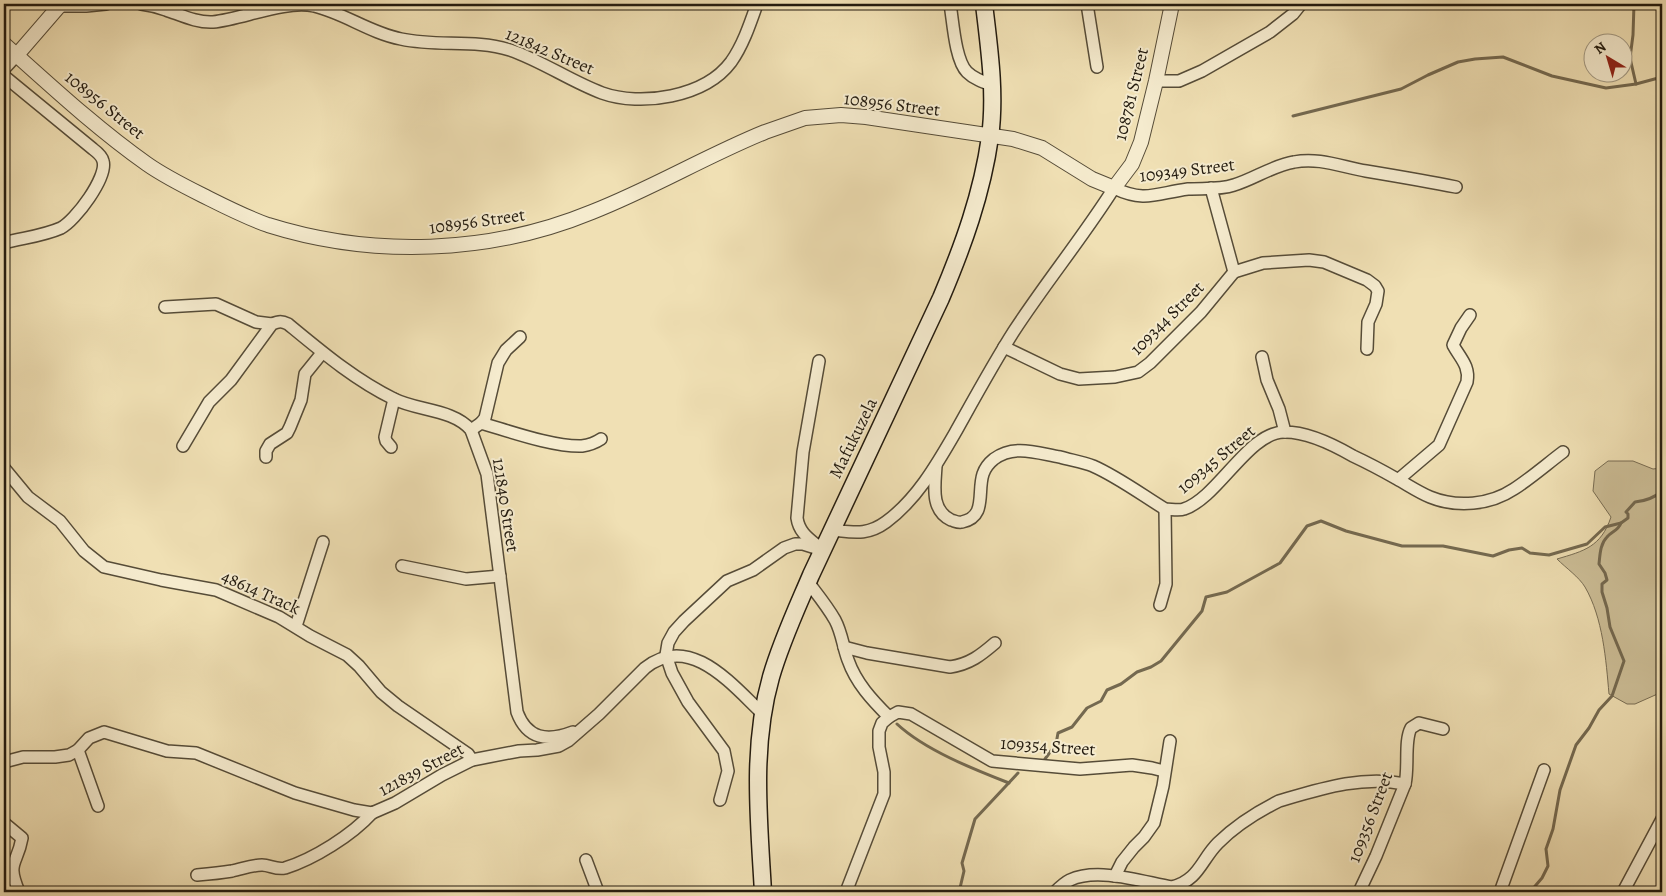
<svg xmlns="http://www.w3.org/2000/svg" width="1666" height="896" font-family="Alegreya,serif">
	<rect width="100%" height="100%" fill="#f0e0b4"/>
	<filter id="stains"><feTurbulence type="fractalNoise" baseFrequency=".004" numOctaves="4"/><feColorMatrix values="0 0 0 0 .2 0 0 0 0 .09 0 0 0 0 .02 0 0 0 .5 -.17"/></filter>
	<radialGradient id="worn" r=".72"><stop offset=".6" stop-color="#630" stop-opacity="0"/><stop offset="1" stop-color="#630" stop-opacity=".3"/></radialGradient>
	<!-- green -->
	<path fill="#cdbf98" stroke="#786d54" d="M 1608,461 L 1633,461 L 1653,469 L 1662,468 L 1662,692 L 1635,704 L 1627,704 L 1609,694 C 1606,660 1603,618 1585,587 C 1579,577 1566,568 1557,559 C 1584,551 1601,547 1611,517 L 1593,491 L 1595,471 Z"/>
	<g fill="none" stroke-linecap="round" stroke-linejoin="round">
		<!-- stream -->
		<g stroke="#746950" stroke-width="3">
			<polyline points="1634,4 1633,35 1630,58 1636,84"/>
			<polyline points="1293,116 1401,89 1428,75 1458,62 1475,59 1503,57 1552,76 1606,88 1636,84 1662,77"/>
			<path d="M 897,724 C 925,750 973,769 1009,783"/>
			<polyline points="1045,759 1056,744 1058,733 1072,727 1087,708 1101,701 1107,690 1121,684 1137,672 1151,667 1161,661 1202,611 1206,597 1227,592 1280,563 1307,526 1321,521 1346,531 1402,546 1443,546 1493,556 1509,550 1522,548 1530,553 1549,555 1587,544 1605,527 1621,523"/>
			<polyline points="961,892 960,888 964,871 962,863 975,819 1018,773"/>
			<path d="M 1530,892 L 1542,878 L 1548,866 L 1546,849 L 1553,829 L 1560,790 L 1576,745 L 1589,728 L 1599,710 L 1612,696 L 1624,661 L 1610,627 L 1607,608 L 1602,592 L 1602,584 L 1607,580 L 1605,573 L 1599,564 C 1600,555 1600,544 1607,537 C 1612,531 1618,531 1621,523 L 1628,518 L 1628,514 L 1626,512 L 1635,502 C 1646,501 1654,498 1662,491"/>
		</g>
		<!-- minor casing -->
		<g stroke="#564c38" stroke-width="14">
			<g id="minor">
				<path d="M 141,4 C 149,5 158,7 166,10 C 181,15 197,23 213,22 C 243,19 284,0 314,6 C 344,13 370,33 401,39 C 438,47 474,39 510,50 C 542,61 570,81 602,93 C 641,107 705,97 731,62 C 743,45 750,24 757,4"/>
				<path d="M 950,4 C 953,21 955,60 967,72 C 974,79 983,82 992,85"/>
				<polyline points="1087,4 1097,67"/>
				<polyline points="59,6 86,6 106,4"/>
				<polyline points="4,69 16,56"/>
				<path d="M 4,76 L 93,149 C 97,152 102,156 103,161 C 108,177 75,221 61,228 C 43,236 22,238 4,243"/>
				<polyline points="1156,81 1179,81 1202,71 1270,32 1293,14 1301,4"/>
				<polyline points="1211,188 1234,272 1263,263 1309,260 1324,262 1367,280 1375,286 1378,291 1376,304 1368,322 1367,349"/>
				<polyline points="165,307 216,304 256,322 272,324"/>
				<polyline points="1004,347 1060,374 1079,379 1115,377 1138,372 1150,363 1201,312 1234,272"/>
				<polyline points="1262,357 1267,380 1279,409 1285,432"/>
				<polyline points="481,423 485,418 498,363 506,350 520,337"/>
				<path d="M 471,430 L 481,423 C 509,431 553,447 582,446 C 589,445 595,443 601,439"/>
				<path d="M 183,446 L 209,402 L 231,380 L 272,324 C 279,321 282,321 288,324 C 322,352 355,380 394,399 C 418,411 453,409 471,430 L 487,474 L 517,712 C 527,739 547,742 573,732"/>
				<polyline points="391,447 386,441 385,437 394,399"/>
				<polyline points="266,457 266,451 270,444 287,433 290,427 301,400 305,374 322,353"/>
				<path d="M 936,466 C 935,485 930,510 951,520 C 955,521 958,523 962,522 C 987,517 977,492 983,474 C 985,468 989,463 994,459 C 1014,444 1037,453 1060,457 C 1070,460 1083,462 1093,466 C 1118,477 1142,495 1165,509 C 1171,509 1179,511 1184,509 C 1218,498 1249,431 1285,432 C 1308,432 1334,445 1353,456 C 1368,463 1383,471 1397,479 C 1408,485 1418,492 1430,497 C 1457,508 1490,505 1514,489 C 1531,478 1547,464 1563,452"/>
				<polyline points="4,468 28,497 60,521 84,551 104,567 161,580 216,590 279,617 310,636 347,655 359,666 381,692 398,706 468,754 472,760"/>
				<path d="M 1399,479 L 1439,445 L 1467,382 C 1470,366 1460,358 1453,345 L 1461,328 L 1470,315"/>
				<path d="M 831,530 C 853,532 867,536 886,522 C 916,500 936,466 955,433 C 974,399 993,364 1014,331 C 1046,282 1083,237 1114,188 C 1145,203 1157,193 1188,189 C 1204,188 1219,190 1234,185 C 1254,179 1274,165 1294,162 C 1319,157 1342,167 1366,171 C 1396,176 1426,181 1456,187"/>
				<path d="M 819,547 C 808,538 799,532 797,518 L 803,452 L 819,361"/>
				<polyline points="402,566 466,579 500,576"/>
				<path d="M 808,582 C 817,594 827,606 835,620 C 842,633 843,647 848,660 C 856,683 872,700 889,717"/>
				<polyline points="1160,605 1166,584 1165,509"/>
				<polyline points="296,626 323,542"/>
				<path d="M 844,647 L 867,653 L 950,667 C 970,664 981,655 995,643"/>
				<polyline points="78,750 98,806"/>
				<path d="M 4,762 L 23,757 L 55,757 L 69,755 L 78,750 L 89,738 L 104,732 L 167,751 L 196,753 L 295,793 L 354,810 L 372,813 L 395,803 L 442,775 L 472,760 L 519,751 L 537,750 L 559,746 L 568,741 L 599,714 L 645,668 C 690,632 732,685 763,714"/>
				<polyline points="720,800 728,771 724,751 688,702 672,673 666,655 668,643 674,632 684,621 727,581 753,570 784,548 795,544 803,544 822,550"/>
				<path d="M 4,823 L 22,838 C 17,866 6,861 19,892"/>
				<polyline points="586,860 598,892"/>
				<path d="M 197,875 C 209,874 220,873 232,871 C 242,869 252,865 262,865 C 270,865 276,870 285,868 C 314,859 352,835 372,813"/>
				<polyline points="1115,876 1122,862 1134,847 1144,837 1154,823 1163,786 1170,741"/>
				<polyline points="846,892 884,794 884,772 879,747 879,731 882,723 889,717 898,712 911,714 992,761 1080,769 1132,765 1152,768 1164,771"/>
				<path d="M 1055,892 C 1059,888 1064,883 1070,880 C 1098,867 1143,882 1172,887 C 1199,880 1201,860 1218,843 C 1234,827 1259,811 1279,801 C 1320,789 1362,775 1405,784"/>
				<path d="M 1359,892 L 1376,856 L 1405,784 C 1409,767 1404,741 1411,728 L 1419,723 L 1443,729"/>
				<polyline points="1500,892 1544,770"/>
				<polyline points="1623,892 1662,819"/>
			</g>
		</g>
		<!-- tertiary casing -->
		<g stroke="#564c38" stroke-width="16">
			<g id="tertiary">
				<path d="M 4,44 C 50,85 96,128 147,164 C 164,176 184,186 202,195 C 224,206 245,217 268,225 C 373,258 490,254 592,212 C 651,189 706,156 765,132 L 805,118 L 841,115 L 866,117 L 1013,139 L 1042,148 L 1092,179 L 1114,188 L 1132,164 L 1141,142 L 1156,81 L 1172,4"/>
				<polyline points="16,56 61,4"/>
			</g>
		</g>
		<!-- secondary casing -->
		<g stroke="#231b0f" stroke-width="19">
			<path id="secondary" d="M 763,892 C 759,821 751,747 771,677 C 781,642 797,608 811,575 L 941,298 C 963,246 982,194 990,137 C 996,93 989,47 984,4"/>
		</g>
		<!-- minor -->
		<use href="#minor" stroke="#f5ebce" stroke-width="11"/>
		<!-- tertiary -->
		<use href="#tertiary" stroke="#f5ebce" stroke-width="14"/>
		<!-- secondary -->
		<use href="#secondary" stroke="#f5ebce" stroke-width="16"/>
	</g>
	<g text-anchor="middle" stroke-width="4" stroke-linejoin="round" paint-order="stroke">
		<!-- street labels -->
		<g font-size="18" fill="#231b0f" stroke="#f5ebce">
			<text transform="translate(550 51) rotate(23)" y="6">121842 Street</text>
			<text transform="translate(1131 94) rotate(-76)" y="6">108781 Street</text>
			<text transform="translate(892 104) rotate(7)" y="6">108956 Street</text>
			<text transform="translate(105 105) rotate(39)" y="6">108956 Street</text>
			<text transform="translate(1187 170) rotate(-7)" y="6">109349 Street</text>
			<text transform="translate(477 221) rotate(-8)" y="6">108956 Street</text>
			<text transform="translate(1167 318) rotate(-45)" y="6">109344 Street</text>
			<text transform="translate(853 438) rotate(-64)" y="6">Mafukuzela</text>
			<text transform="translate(1216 459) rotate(-40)" y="6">109345 Street</text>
			<text transform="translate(506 505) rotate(81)" y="6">121840 Street</text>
			<text transform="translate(261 592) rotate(24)" y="6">48614 Track</text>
			<text transform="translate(1048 746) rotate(4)" y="6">109354 Street</text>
			<text transform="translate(421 769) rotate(-28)" y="6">121839 Street</text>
			<text transform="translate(1370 817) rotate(-69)" y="6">109356 Street</text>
		</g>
	</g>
	<!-- margin -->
	<rect width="1666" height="896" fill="none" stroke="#f0e0b4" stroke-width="20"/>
	<rect x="5" y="5" width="1656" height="886" fill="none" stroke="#231b0f" stroke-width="2.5"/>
	<rect x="10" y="10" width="1646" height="876" fill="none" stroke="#231b0f"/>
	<!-- north arrow -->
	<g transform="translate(1608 58) rotate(322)"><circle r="24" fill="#f5ebce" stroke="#a19882"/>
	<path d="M0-4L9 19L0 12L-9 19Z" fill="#8f2418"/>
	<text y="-8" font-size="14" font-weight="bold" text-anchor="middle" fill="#231b0f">N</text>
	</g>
	<rect width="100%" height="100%" filter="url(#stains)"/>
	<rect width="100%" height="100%" fill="url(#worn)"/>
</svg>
